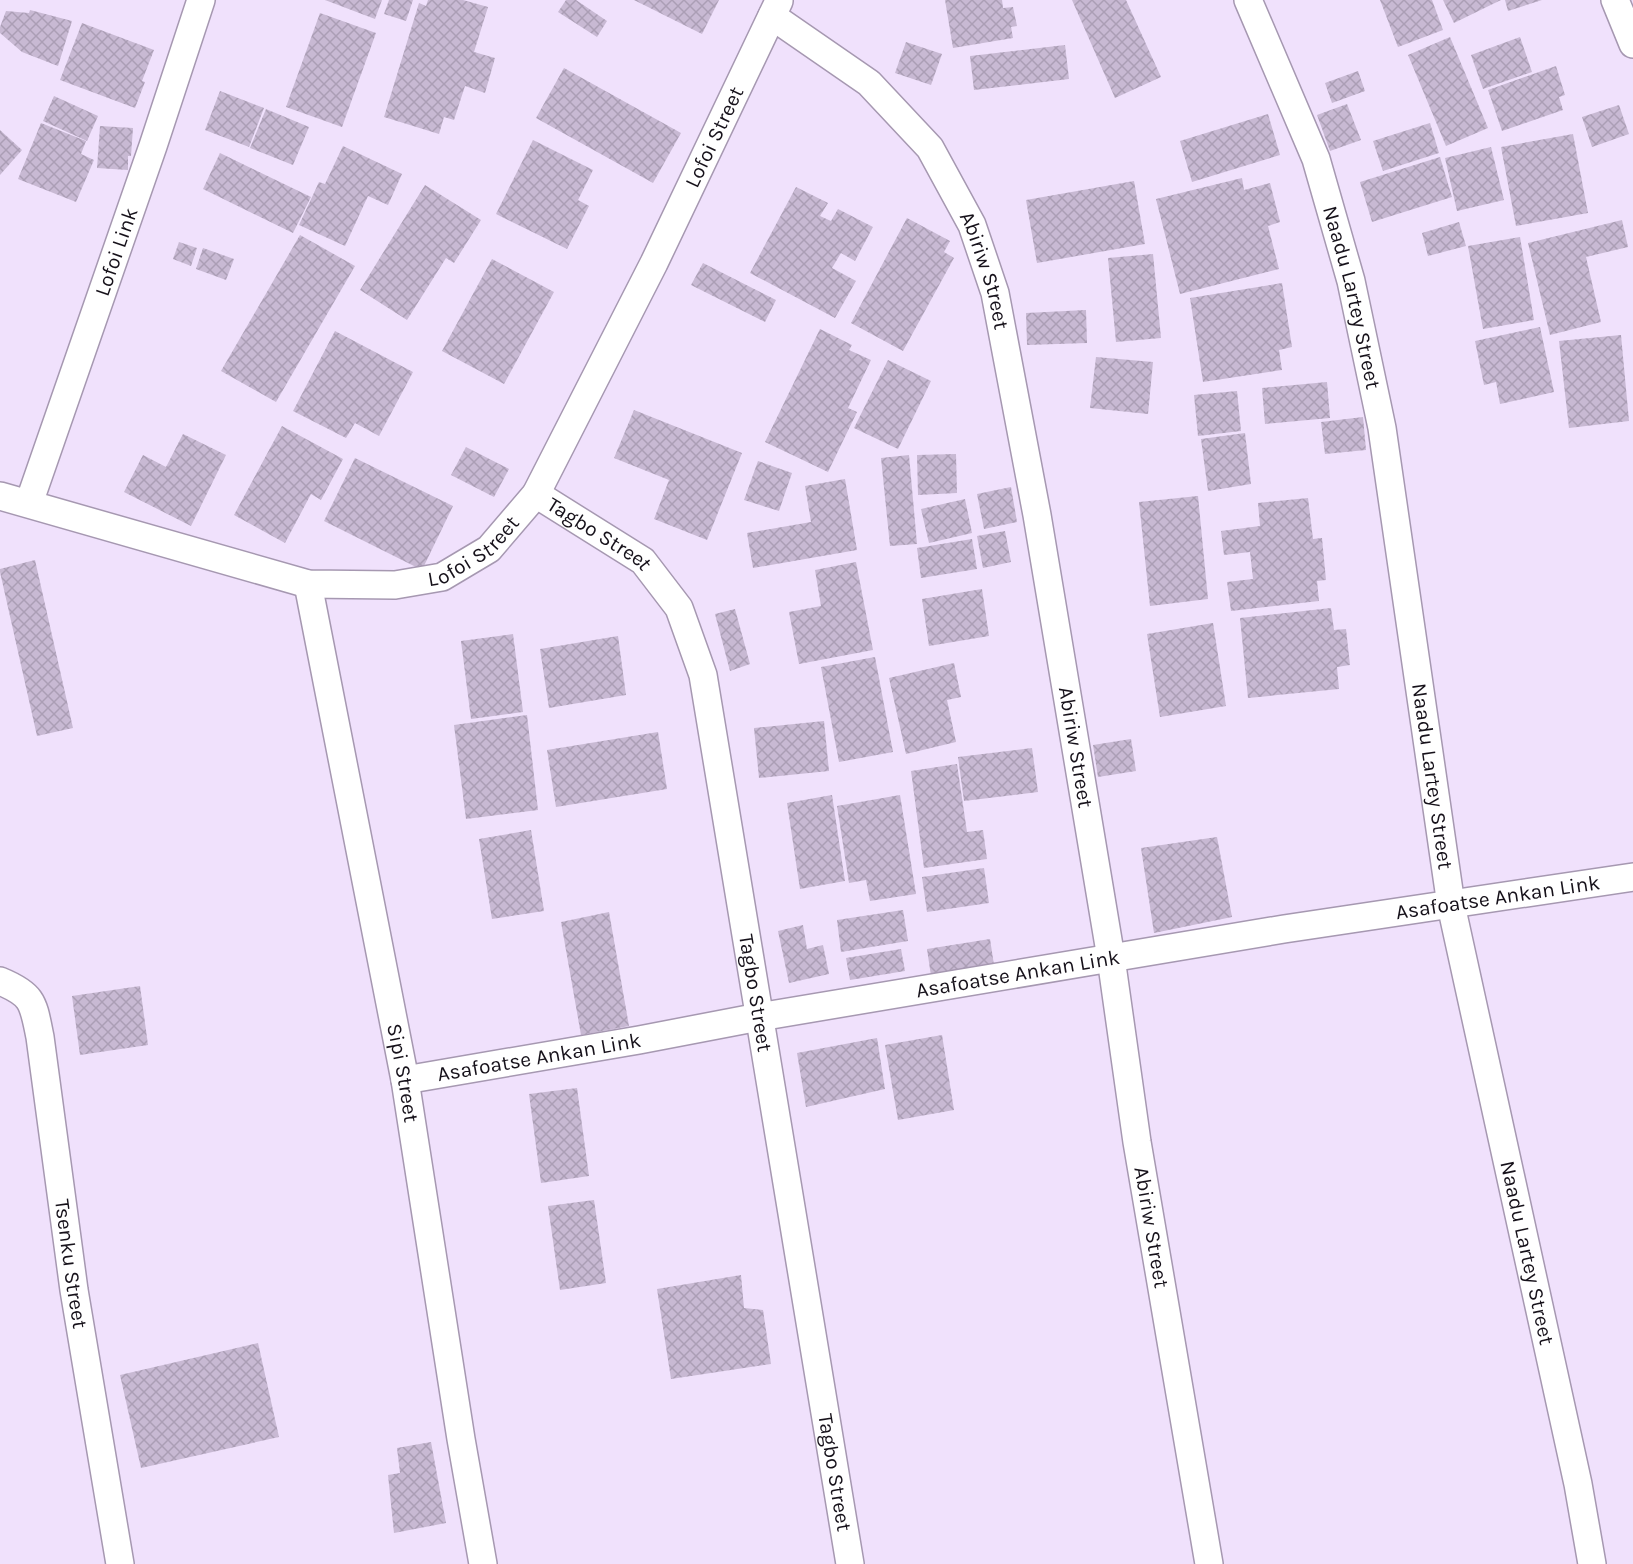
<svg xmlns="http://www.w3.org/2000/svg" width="1633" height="1564" font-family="Karla,sans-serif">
	<defs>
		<pattern id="building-cross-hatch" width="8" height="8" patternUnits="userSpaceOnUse" patternTransform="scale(1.5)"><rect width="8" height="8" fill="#c8b9d3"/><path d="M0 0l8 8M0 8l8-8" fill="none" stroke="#ab9eb5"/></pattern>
	</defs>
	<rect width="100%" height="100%" fill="#f0e1fc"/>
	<!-- building -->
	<g fill="url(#building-cross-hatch)">
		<polygon points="325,0 382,0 375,19"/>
		<polygon points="389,0 413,0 406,21 384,14"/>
		<polygon points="428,0 463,0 488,7 474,52 495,58 485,93 465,86 454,120 444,117 439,134 384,117 419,3 426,6"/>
		<polygon points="566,0 576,0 607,21 597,37 558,12"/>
		<polygon points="634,0 719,0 702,34"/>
		<polygon points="945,0 1002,0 1003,8 1013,7 1017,26 1011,27 1013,38 953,48"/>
		<polygon points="1072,0 1126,0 1161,77 1115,98"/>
		<polygon points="1380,0 1432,0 1443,30 1398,47"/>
		<polygon points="1443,0 1501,0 1454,23"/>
		<polygon points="1505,0 1542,0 1508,11"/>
		<polygon points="30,10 72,21 58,66 22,52 0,33 0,27 6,11 29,13"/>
		<polygon points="320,13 376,33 342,127 286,107"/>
		<polygon points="82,23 154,50 142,81 145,82 135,108 60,80"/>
		<polygon points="1450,37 1488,128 1446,146 1408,55"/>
		<polygon points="1520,37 1532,72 1483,89 1471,55"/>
		<polygon points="906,42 942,54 931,85 895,73"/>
		<polygon points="1065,45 1069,79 974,90 970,56"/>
		<polygon points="1556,66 1565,95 1559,97 1563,110 1502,131 1488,90"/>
		<polygon points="564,68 681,133 653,183 536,118"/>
		<polygon points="1358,71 1365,91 1332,103 1325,83"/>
		<polygon points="220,91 264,108 249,147 205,130"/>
		<polygon points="54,96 98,116 87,141 43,121"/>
		<polygon points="1347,104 1361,140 1330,151 1317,115"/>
		<polygon points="1619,105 1629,134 1592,147 1582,117"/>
		<polygon points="266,109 309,127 293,165 250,148"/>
		<polygon points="1268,114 1280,155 1192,182 1180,141"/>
		<polygon points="41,123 86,141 81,154 94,160 76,202 18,179"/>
		<polygon points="1430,123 1439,153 1383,171 1373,141"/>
		<polygon points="100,126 133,128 131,156 128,156 128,170 97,168"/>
		<polygon points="0,130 22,150 0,175"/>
		<polygon points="1573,134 1588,213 1516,226 1501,147"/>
		<polygon points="533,140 593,170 578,200 589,206 567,249 496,214"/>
		<polygon points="343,146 402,174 388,205 368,196 345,246 299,225 319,182 325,184"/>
		<polygon points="1491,147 1504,200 1457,211 1445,158"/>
		<polygon points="220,153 311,197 293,233 203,189"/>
		<polygon points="1440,157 1452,197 1372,222 1360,182"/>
		<polygon points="1242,178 1244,190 1270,183 1280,222 1268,226 1279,269 1180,294 1156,199"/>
		<polygon points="1134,181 1145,244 1037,263 1026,200"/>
		<polygon points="425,185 481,220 454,263 446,258 407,320 360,290"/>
		<polygon points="796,187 828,203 820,216 831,221 838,209 873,227 855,261 841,253 832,268 856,281 835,318 750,273"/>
		<polygon points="907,218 950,241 944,252 954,258 903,351 851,323"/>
		<polygon points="1622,220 1628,247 1586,257 1601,322 1550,335 1528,243"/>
		<polygon points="1459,222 1466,246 1428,256 1422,233"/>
		<polygon points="300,235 355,266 276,402 221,371"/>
		<polygon points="1520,237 1534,320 1483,329 1468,246"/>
		<polygon points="179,242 197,248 191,266 173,259"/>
		<polygon points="203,248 234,259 226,280 196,269"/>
		<polygon points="1153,254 1161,338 1116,342 1108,258"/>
		<polygon points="492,259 554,292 504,384 442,351"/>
		<polygon points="703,263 776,300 765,322 691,285"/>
		<polygon points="1282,283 1292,347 1279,350 1282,370 1203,382 1190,298"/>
		<polygon points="1086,310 1087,343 1027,345 1026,313"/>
		<polygon points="1540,327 1554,392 1500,404 1496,382 1484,385 1475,341"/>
		<polygon points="820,329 852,345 849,350 871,360 848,408 857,412 828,472 765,442"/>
		<polygon points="335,331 413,372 379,436 355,423 346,438 293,411"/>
		<polygon points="1621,335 1629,421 1569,428 1559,341"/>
		<polygon points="1096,357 1153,362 1148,414 1090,408"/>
		<polygon points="888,360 931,381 898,449 854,428"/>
		<polygon points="1327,382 1330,418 1265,424 1262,388"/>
		<polygon points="1237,391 1241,431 1198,436 1194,395"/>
		<polygon points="634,410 742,453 707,540 654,519 669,480 614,458"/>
		<polygon points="1363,417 1366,450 1325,454 1321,422"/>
		<polygon points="282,426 343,459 321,500 311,494 285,543 234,515"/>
		<polygon points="1245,433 1251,484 1208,491 1201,439"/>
		<polygon points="183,434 226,455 191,526 124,492 143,455 166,467"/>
		<polygon points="466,447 509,469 494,497 451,475"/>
		<polygon points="956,454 957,493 918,495 917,455"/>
		<polygon points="909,455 917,544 890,546 881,458"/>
		<polygon points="355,458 453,506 422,570 324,521"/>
		<polygon points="758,461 792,473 779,511 744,500"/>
		<polygon points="845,479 857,550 753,568 747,533 811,522 805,486"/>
		<polygon points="1011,487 1017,522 984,529 977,494"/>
		<polygon points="1198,496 1208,599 1150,606 1139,502"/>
		<polygon points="1308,498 1313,539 1322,538 1326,580 1317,581 1319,601 1231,611 1227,582 1253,579 1250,552 1224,555 1221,531 1260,526 1258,503"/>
		<polygon points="965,499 972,533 929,543 921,509"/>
		<polygon points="1005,531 1011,562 983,568 977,536"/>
		<polygon points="972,539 977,569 921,578 917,548"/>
		<polygon points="35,560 73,728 37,736 0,572 0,569"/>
		<polygon points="856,562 873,650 799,664 789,612 821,606 815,570"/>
		<polygon points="982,589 989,636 929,646 922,599"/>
		<polygon points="1331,608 1334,630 1346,629 1350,665 1337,667 1339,689 1248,698 1240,618"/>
		<polygon points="735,609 750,664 730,671 715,614"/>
		<polygon points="1213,623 1226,706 1160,717 1147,634"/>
		<polygon points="513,634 523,712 471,719 461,641"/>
		<polygon points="618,636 626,695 549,708 540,649"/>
		<polygon points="875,657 893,752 839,762 821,667"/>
		<polygon points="954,663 961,697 947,700 956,742 906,754 889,678"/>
		<polygon points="527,715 538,810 466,819 454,725"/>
		<polygon points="824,721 829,771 759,778 754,728"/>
		<polygon points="658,732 667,789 556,807 547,750"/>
		<polygon points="1131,739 1136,771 1098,777 1093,745"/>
		<polygon points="1032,748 1038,792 964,801 958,757"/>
		<polygon points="957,764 967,832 983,830 987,859 924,868 911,771"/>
		<polygon points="832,795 845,881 800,889 787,803"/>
		<polygon points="900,795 916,894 870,901 866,880 849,883 837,806"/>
		<polygon points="531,830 544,911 492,919 479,839"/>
		<polygon points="1217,837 1232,917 1154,933 1141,848"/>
		<polygon points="984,868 989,903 927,912 922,877"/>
		<polygon points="903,910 908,941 841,952 837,920"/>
		<polygon points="609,912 629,1026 581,1035 561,922"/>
		<polygon points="803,925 807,949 823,945 829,974 789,983 778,931"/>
		<polygon points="990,939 994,965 931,976 927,949"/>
		<polygon points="901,949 905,971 850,980 846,958"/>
		<polygon points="140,986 148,1045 80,1055 72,996"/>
		<polygon points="942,1035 954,1110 898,1120 885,1045"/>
		<polygon points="877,1038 885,1089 806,1107 797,1053"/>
		<polygon points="577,1088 589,1176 541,1183 529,1094"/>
		<polygon points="594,1200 606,1283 560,1290 548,1206"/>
		<polygon points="741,1275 744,1308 763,1310 771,1364 671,1379 657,1289"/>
		<polygon points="258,1343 279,1437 141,1468 120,1375"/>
		<polygon points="431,1442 446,1523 394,1533 388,1475 400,1473 397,1448"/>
	</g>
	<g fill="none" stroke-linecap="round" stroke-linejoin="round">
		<!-- minor casing -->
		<g stroke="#a698b1" stroke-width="30">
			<g id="minor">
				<path id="s1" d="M 1248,0 L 1316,159 L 1351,281 L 1382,428 L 1451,905 L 1578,1484 L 1592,1564"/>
				<polyline points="1615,0 1633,44"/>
				<path id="s2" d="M 772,16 L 869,83 L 930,148 L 972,225 L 995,293 L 1037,515 L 1111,958 L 1137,1142 L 1209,1564"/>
				<path id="s3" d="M 536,494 L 643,561 L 679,608 L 703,675 L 850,1564"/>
				<path id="s4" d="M 0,496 L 308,584 L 395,585 L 442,577 L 489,549 L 536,494 L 654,263 L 779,1"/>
				<path id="s5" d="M 29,503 L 153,146 L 201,0"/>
				<path id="s6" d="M 308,584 L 405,1080 L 461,1439 L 483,1564"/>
				<path id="s7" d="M 0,981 C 34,995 33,1003 40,1037 L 74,1290 L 120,1564"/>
				<path id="s8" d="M 405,1080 L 639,1040 L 759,1017 L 1111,958 L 1284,929 L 1633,877"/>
			</g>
		</g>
		<!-- minor -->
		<use href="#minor" stroke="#fff" stroke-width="27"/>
	</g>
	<g text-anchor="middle" stroke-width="4.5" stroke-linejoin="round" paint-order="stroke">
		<!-- street labels -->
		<g font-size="21" fill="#16111a" stroke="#fff">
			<text dy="7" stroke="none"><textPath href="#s4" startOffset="981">Lofoi Street</textPath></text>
			<text dy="7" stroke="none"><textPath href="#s5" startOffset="266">Lofoi Link</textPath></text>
			<text dy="7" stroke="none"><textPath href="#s2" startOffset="342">Abiriw Street</textPath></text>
			<text dy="7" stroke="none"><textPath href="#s1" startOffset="316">Naadu Lartey Street</textPath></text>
			<text dy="7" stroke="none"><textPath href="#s3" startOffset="75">Tagbo Street</textPath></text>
			<text dy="7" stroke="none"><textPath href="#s4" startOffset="495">Lofoi Street</textPath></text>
			<text dy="7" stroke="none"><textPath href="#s2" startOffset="828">Abiriw Street</textPath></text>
			<text dy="7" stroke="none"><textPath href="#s1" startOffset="802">Naadu Lartey Street</textPath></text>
			<text dy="7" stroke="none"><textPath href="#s8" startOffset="1108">Asafoatse Ankan Link</textPath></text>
			<text dy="7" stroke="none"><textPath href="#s8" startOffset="622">Asafoatse Ankan Link</textPath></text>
			<text dy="7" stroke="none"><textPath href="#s3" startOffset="579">Tagbo Street</textPath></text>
			<text dy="7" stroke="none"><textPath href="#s8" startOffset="136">Asafoatse Ankan Link</textPath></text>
			<text dy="7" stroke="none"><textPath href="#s6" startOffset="498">Sipi Street</textPath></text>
			<text dy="7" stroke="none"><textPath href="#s2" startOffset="1314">Abiriw Street</textPath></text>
			<text dy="7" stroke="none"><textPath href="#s1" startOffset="1288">Naadu Lartey Street</textPath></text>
			<text dy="7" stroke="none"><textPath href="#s7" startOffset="303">Tsenku Street</textPath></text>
			<text dy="7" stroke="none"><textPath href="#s3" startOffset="1065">Tagbo Street</textPath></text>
		</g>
	</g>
</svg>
